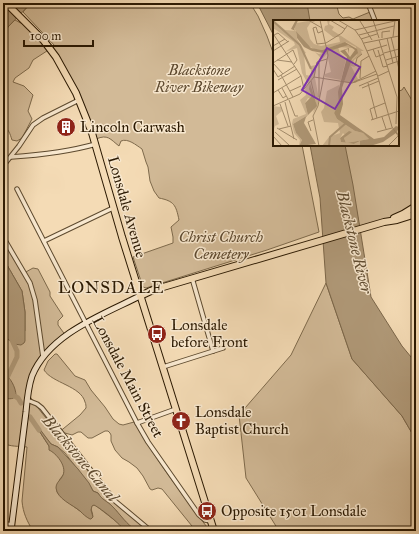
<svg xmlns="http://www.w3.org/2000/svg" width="419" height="534" font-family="'IM FELL Great Primer',serif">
	<rect width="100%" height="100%" fill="#f4dbb5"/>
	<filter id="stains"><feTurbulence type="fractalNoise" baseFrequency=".005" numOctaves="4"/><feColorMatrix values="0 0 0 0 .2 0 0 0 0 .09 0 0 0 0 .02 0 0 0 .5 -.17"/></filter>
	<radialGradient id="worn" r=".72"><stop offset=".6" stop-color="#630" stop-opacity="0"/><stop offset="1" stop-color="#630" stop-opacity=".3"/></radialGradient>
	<!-- green -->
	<g fill="#d2ba97" stroke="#7e6a4c">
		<path d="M 31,3 L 250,3 L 258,16 L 267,36 L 274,55 L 274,145 L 302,145 L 319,232 L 267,250 L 146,288 L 143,287 L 133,257 L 173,243 L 173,237 L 171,227 L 179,220 C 176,205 174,201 159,198 L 154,191 L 150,181 L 148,167 L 146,162 L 142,149 C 136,145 128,138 121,141 L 119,146 C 110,139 108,134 96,139 L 89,123 L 51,50 L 55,46 L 23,12 Z"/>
		<polygon points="302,3 336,3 339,14 343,18 349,17 353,19 370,12 375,21 303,21"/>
		<path d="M 15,20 L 34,30 L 50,49 L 33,60 L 29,68 L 15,78 L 13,82 L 24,86 L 33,95 L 28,111 L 32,119 L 22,138 L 17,141 L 12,140 C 10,134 9,129 3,126 L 3,32 Z"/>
		<polygon points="404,87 413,102 416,104 416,213 360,230 344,145 398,145 398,89 399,91 402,90"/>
		<path d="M 3,239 L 24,273 L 33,268 L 38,269 L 50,292 L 50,296 L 63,316 L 58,321 L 58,325 L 66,336 L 52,348 L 33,375 L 29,395 C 37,408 48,420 58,433 L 80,415 L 86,408 C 86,406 86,404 85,402 C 81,386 52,383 44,370 L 48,361 L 55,354 L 57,354 L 75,376 L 85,380 L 91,390 L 105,407 L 113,419 L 119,424 L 123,425 L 134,422 C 156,460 183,496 210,531 L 196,531 L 162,489 L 158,488 L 152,490 L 150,489 L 143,476 L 137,468 L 129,462 L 122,458 L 115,450 L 111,441 L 111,435 L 110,433 L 108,431 L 105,431 L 92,438 L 88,438 L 81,432 L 78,432 L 72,435 L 65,433 L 59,434 L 98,484 L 112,500 L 148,531 C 145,531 141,532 138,531 C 128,529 119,513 112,506 C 107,501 102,500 98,493 L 93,491 L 91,487 L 65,453 L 58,447 L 51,444 L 36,426 L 49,446 L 50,450 C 57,453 67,465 64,474 C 63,476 61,477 60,479 C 58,483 58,489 57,492 L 61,497 L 88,517 L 92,518 C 94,515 91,511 91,507 L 93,505 L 95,505 L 122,526 L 125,531 L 33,531 C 27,521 23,513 22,501 L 27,447 C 18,446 11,447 3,443 L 3,397 L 5,398 L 4,372 L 3,372 L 3,335 L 8,340 L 25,331 L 25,312 L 22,291 L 3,258 Z"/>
		<polygon points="326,283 352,359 402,416 416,440 416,531 279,531 246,478 239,415 291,355"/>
	</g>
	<!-- water -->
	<g fill="#b09978" stroke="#7b6649">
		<polygon points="3,3 31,3 8,27 3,42"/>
		<polygon points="257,3 307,3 310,21 274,21 274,36"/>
		<polygon points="310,145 345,145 353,185 371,297 402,346 416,363 416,440 402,416 352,359 326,283 320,198"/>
		<polygon points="3,258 22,291 25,312 25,341 24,343 21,345 14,344 3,335"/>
		<path d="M 3,372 C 10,377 16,387 16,396 C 12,400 8,399 3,397 Z"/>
		<path d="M 36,424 L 51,444 L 58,447 L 78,469 L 89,483 L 93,491 L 98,493 C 102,500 107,501 112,506 C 121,515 126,524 137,531 L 125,531 C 120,524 102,509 94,505 L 92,506 L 91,510 L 93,517 L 91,519 L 90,519 C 86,517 83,514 80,511 C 73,505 57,499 56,488 C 56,482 61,480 63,475 C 67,466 56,453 49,450 L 49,446 L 36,426 L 35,425 Z"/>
	</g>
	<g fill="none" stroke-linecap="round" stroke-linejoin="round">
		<!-- canal -->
		<g stroke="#b09978" stroke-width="5">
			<polyline points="5,382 17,357 17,351 11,338"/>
			<polyline points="11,394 18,398 21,403"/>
			<polyline points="30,417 39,430"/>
		</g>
		<!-- street casing -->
		<g stroke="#5d4a2f" stroke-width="5.5">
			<g id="street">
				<polyline points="368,3 375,21"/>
				<path d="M 11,157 C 40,155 68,152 96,144"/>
				<polyline points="3,166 19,146 33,125 43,118 79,100"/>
				<polyline points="17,189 137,423 148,442 199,515 205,520 211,521"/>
				<polyline points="3,237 30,283 35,300 43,357"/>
				<polyline points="44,241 113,208"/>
				<polyline points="192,278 213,351"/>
				<polyline points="163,367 223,348"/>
				<polyline points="27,400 37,404 42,408 115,501 151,531"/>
				<polyline points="137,423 176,409"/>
				<polyline points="3,523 11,525"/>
			</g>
		</g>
		<!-- secondary casing -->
		<g stroke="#2b1902" stroke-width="7">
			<path id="secondary" d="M 11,531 L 26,412 C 27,400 28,388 32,376 C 49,334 102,315 140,296"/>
		</g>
		<!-- primary casing -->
		<g stroke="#2b1902" stroke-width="8">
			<g id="primary">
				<polyline points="6,3 44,41 56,57 76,93 92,133 122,237 214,531"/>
				<polyline points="394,218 403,214 416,206"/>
				<polyline points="140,296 153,290 384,222 397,220 416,214"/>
			</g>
		</g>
		<!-- street -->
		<use href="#street" stroke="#f8e8cf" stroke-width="3.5"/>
		<!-- secondary -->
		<use href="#secondary" stroke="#f8e8cf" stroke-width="5"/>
		<!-- primary -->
		<use href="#primary" stroke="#f4dbb5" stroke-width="6"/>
	</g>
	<!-- icons -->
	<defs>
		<g id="building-disc" transform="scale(1)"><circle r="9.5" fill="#8f2418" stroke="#f8e8cf"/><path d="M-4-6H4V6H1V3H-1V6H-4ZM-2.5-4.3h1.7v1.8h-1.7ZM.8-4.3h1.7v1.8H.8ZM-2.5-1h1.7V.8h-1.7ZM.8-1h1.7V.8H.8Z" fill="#fff"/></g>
		<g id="bus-disc" transform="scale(1)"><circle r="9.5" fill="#8f2418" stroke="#f8e8cf"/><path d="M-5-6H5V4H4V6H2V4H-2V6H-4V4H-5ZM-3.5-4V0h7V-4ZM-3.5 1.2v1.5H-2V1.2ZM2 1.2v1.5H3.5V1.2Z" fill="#fff"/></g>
		<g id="church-disc" transform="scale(1)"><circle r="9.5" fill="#8f2418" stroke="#f8e8cf"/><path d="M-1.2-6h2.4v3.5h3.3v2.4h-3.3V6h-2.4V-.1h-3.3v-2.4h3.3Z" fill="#fff"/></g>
	</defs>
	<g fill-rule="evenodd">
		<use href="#building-disc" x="66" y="127"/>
		<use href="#bus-disc" x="157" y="334"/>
		<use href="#church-disc" x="181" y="421"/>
		<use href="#bus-disc" x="207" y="511"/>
	</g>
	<g text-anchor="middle" stroke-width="3" stroke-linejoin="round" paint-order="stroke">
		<!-- park labels -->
		<g font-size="15" font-style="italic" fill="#5d492f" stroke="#f8e8cf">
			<text x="199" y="75">Blackstone<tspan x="199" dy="17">River Bikeway</tspan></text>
			<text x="221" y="242">Christ Church<tspan x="221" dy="17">Cemetery</tspan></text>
		</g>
		<!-- poi labels -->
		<g font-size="15" fill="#2b1902" stroke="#f8e8cf" text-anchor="start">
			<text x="80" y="132">Lincoln Carwash</text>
			<text x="171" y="330">Lonsdale<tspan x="171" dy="17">before Front</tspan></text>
			<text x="195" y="417">Lonsdale<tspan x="195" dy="17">Baptist Church</tspan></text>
			<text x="221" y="516">Opposite 1501 Lonsdale</text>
		</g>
		<!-- street labels -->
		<g font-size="15" fill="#2b1902" stroke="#f8e8cf">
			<text transform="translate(127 207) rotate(74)" y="5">Lonsdale Avenue</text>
			<text transform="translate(128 377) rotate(62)" y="5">Lonsdale Main Street</text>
		</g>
		<!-- water labels -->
		<g font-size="16" font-style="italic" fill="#604c31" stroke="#f8e8cf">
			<text transform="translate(355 242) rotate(76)" y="6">Blackstone River</text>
			<text transform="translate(81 458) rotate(50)" y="6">Blackstone Canal</text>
		</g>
		<!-- quarter labels -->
		<g font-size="17" letter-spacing="1" fill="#2b1902" stroke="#f8e8cf">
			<text x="111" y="293">LONSDALE</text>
		</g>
	</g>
	<!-- overview -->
	<g transform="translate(273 20)">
		<rect width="126" height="126" fill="#f4dbb5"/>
		<path d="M 0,0 L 12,10 L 23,11 L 20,6 L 22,3 L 25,0 L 24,3 L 40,0 L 42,2 L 38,2 L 34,8 L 37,19 L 41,24 L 48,26 L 67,22 L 66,17 L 60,17 L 51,10 L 52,6 L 55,5 L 54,0 L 57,0 L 56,4 L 61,7 L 59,10 L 91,31 L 88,31 L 89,34 L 81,40 L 80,44 L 82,47 L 78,46 L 85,59 L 83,63 L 71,62 L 76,43 L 84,35 L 83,27 L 73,22 L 49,30 L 41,29 L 32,24 L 23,12 L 24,19 L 33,33 L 31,34 L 33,55 L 38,56 L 38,46 L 43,45 L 42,58 L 46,79 L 44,87 L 40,93 L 43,83 L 40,74 L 38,79 L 35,78 L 32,83 L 35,95 L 20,104 L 23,113 L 29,120 L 26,126 L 27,120 L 21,113 L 19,104 L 20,99 L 33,94 L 27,80 L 33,75 L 32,69 L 35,64 L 29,53 L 24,28 L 12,32 L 22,25 L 21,22 L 0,8 ZM 71,25 L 75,25 L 80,28 L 65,27 L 67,33 L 73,39 L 68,60 L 52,57 L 52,54 L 58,52 L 54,34 L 49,39 L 42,32 L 46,34 ZM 66,65 L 66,85 L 61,93 L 64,99 L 82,111 L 90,113 L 96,119 L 73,123 L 71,118 L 73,116 L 70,113 L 67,118 L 68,122 L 81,124 L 87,121 L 87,126 L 49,126 L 56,117 L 67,113 L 65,103 L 51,102 L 48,92 L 51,88 L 54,71 ZM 0,86 L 8,87 L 9,91 L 3,96 L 6,104 L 2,106 L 0,112 Z" fill="#d2ba97"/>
		<path d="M 23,0 L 25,0 L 21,9 L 38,28 L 49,30 L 72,22 L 84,29 L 85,33 L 79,39 L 69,68 L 70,84 L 67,95 L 101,119 L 111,117 L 123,106 L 126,107 L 124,112 L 126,115 L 123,113 L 110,122 L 97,126 L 87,126 L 87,121 L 81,124 L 68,122 L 67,118 L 76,111 L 79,112 L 71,118 L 73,123 L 96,119 L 90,113 L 82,111 L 64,99 L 61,93 L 66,84 L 65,72 L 74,37 L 67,31 L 76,28 L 76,34 L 75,29 L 72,30 L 77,37 L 82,30 L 75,25 L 50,33 L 39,31 L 31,27 L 24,18 L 23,11 L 18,9 ZM 37,63 L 44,86 L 33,97 L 31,103 L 43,124 L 26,126 L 29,120 L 23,113 L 20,104 L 35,95 L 32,83 L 39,76 L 36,69 Z" fill="#b09978"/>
		<path fill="none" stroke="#b09978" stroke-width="2" d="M 0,1 L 27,25 L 38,49M 56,126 L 57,117 L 73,103"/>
		<path fill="none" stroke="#a48d6d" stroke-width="1" d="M 35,0 L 49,8M 57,0 L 72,9M 65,0 L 82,10 L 89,20 L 104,54 L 119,107 L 126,117M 100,0 L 106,18M 87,1 L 99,20M 82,10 L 126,0M 50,11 L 45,13 L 43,7 L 40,8 L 44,24 L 53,23M 86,15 L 121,6M 118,17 L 126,49M 120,17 L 122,0M 109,18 L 109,12 L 117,11M 114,18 L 120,43M 88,19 L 104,14M 106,20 L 124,77 L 123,104M 15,22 L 5,13 L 1,15 L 28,56 L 31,69M 53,23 L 69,13 L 74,6M 91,23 L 126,16M 0,26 L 12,19M 100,29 L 103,37 L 111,34M 105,30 L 110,47 L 115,46M 0,31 L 16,21M 94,31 L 114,25M 111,33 L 126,29M 4,40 L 19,42M 113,40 L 126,36M 0,43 L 20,30 L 24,40 L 21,44M 0,43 L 10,54M 114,45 L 126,41M 82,46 L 84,38 L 89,34M 0,49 L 5,57 L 22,46M 8,55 L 20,77M 105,56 L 116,51M 41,57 L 44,42 L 54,39M 87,58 L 88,41 L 96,36M 5,60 L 24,49M 38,61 L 42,78M 81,62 L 103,51M 95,63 L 104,98M 86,66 L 105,58M 9,68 L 15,79M 89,68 L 106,61M 5,70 L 10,78 L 13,76M 17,71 L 28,66M 0,73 L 28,56M 46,77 L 46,43M 16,80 L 22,96 L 25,96M 12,82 L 21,119M 7,84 L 15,106M 0,86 L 27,74 L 41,57 L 79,63 L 104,54M 109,97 L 113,109M 98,100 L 126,91M 100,100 L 97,89 L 112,83M 4,108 L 24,120M 6,109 L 18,106M 38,111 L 35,102 L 40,100M 2,112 L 17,126M 104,112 L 119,108M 0,116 L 9,126M 46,126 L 40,96 L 45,86 L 55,35 L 47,0M 115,126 L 125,116"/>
		<path fill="#7b2cbf" fill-opacity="0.15" stroke="#7b2cbf" stroke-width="2" d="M 54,28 L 87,47 L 62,89 L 29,70 Z"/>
		<rect width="126" height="126" fill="none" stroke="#2b1902" stroke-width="2"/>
	</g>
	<!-- margin -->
	<rect width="419" height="534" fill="none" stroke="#f4dbb5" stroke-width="16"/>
	<rect x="4" y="4" width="411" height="526" fill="none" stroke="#2b1902" stroke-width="2"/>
	<rect x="8" y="8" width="403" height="518" fill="none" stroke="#2b1902"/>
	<!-- scale -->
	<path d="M24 40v6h69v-6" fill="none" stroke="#2b1902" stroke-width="2"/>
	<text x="30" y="40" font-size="12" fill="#2b1902" stroke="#f8e8cf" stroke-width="3" paint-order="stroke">100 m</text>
	<rect width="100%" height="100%" filter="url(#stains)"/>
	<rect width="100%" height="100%" fill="url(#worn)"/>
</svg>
